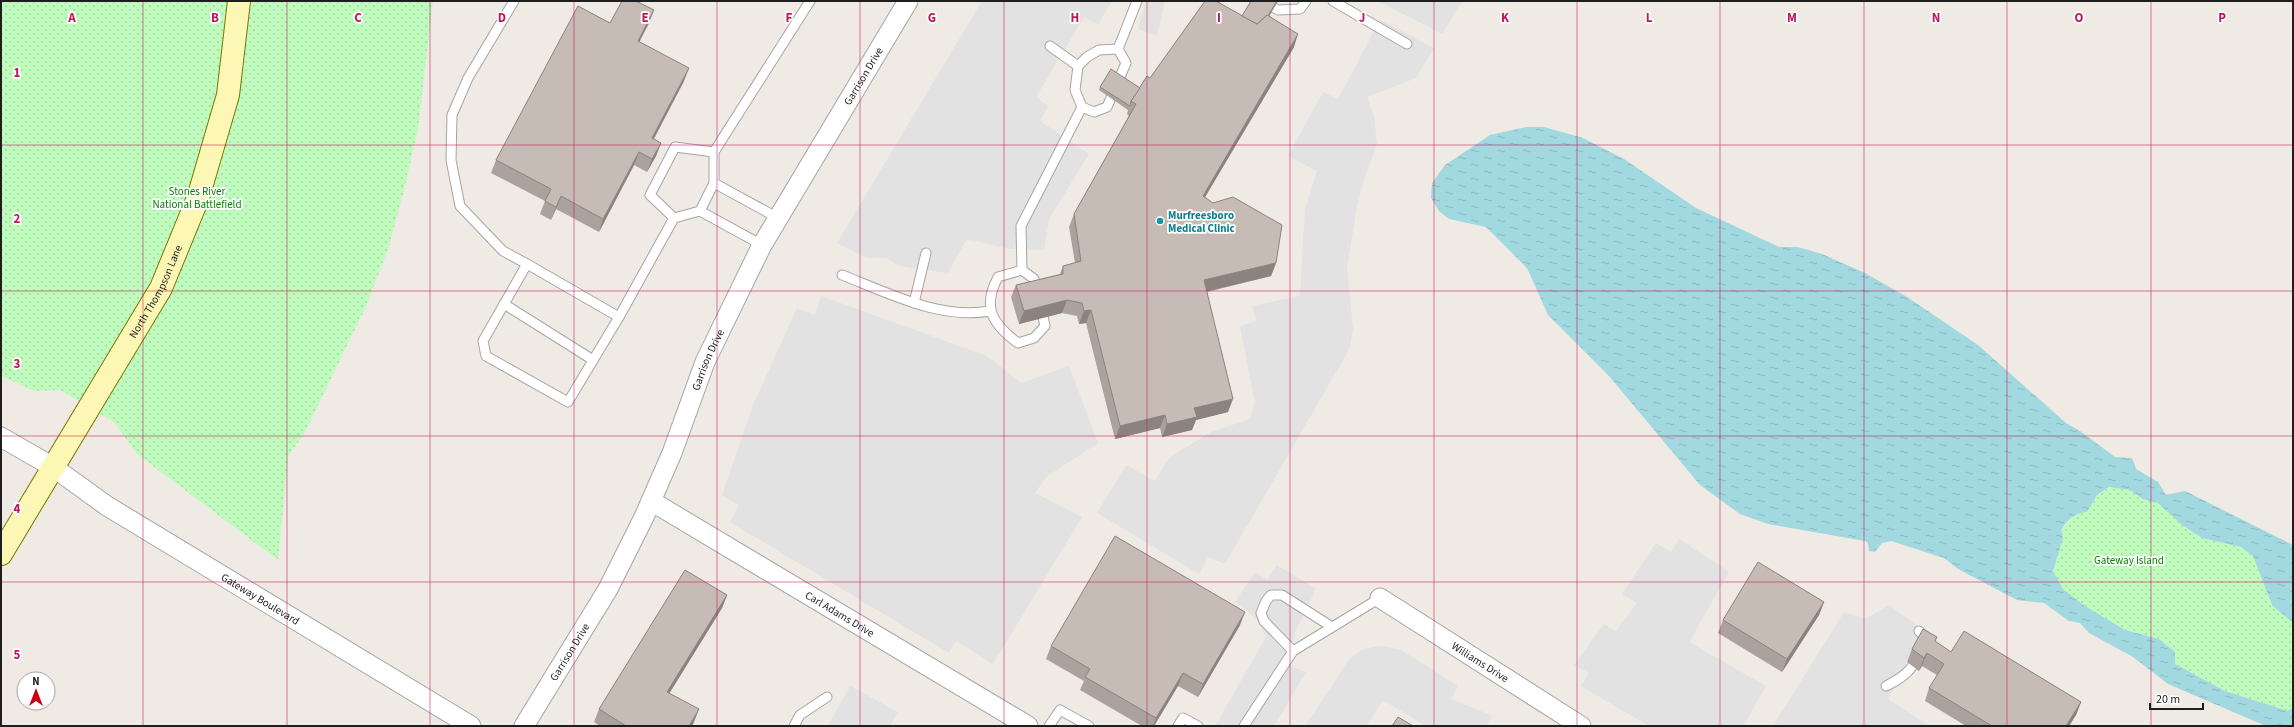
<svg xmlns="http://www.w3.org/2000/svg" width="2294" height="727" font-family="'Source Sans 3',sans-serif">
	<defs>
		<pattern id="park-dots" width="8" height="8" patternUnits="userSpaceOnUse"><rect width="8" height="8" fill="#c0fbbe"/><path d="M2 2h.1M6 6h.1" fill="none" stroke="#a5d7a3" stroke-width="1.8" stroke-linecap="round"/></pattern>
		<pattern id="water-ripples" width="26" height="14" patternUnits="userSpaceOnUse"><rect width="26" height="14" fill="#a2d8df"/><path d="M2 4q2-2 4 0t4 0M15 11q2-2 4 0t4 0" fill="none" stroke="#8bb9bf"/></pattern>
	</defs>
	<rect width="100%" height="100%" fill="#efeae3"/>
	<!-- park -->
	<g fill="url(#park-dots)">
		<polygon points="1,1 433,1 418,128 404,190 388,249 366,306 304,434 288,456 278,560 137,454 114,422 60,390 35,391 1,376"/>
		<polygon points="2109,487 2130,490 2143,499 2158,503 2181,524 2202,538 2241,547 2253,556 2272,605 2293,623 2293,708 2288,711 2225,691 2175,664 2175,652 2159,639 2125,630 2085,606 2063,589 2053,571 2063,539 2061,530 2076,513 2087,512 2097,495"/>
	</g>
	<!-- parking -->
	<g fill="#e2e2e2">
		<polygon points="982,1 1112,1 1098,24 1084,17 1036,97 1048,106 1040,121 1089,154 1049,219 1044,250 1009,249 967,239 948,273 899,266 886,258 867,258 837,243"/>
		<polygon points="1146,1 1165,1 1157,36 1138,29"/>
		<polygon points="1378,1 1462,1 1442,34"/>
		<polygon points="1380,20 1434,48 1416,78 1367,97 1374,116 1377,144 1364,180 1357,206 1347,268 1353,329 1350,348 1225,564 1208,557 1199,574 1097,513 1126,465 1155,481 1169,458 1211,432 1250,419 1255,403 1240,326 1257,321 1252,306 1300,296 1305,209 1317,171 1288,156 1323,92 1338,99"/>
		<polygon points="821,296 987,356 1021,383 1069,366 1098,443 1046,477 1035,493 1082,517 993,664 956,641 949,653 730,522 739,505 722,495 753,405 797,308 815,315"/>
		<polygon points="1679,539 1729,572 1689,642 1766,686 1743,726 1649,726 1581,686 1589,673 1574,665 1604,624 1616,631 1637,603 1622,594 1656,543 1671,552"/>
		<polygon points="1277,565 1316,589 1295,632 1290,666 1306,672 1274,726 1215,726 1266,637 1254,616 1235,602 1255,572 1267,580"/>
		<polygon points="1889,605 1922,629 1888,699 1930,726 1773,726 1844,612 1865,619"/>
		<polygon points="1381,646 1401,650 1458,686 1451,699 1493,716 1486,726 1426,726 1383,700 1366,726 1305,726 1350,658 1364,649"/>
		<polygon points="850,686 898,712 890,726 828,726"/>
	</g>
	<!-- water -->
	<path fill="url(#water-ripples)" d="M 1526,127 L 1544,127 L 1583,138 L 1624,159 L 1696,208 L 1779,247 L 1798,247 L 1822,254 L 1865,273 L 1907,297 L 1978,345 L 2066,423 L 2080,431 L 2115,457 L 2132,458 L 2136,469 L 2158,482 L 2166,495 L 2185,491 L 2293,545 L 2293,623 L 2272,605 L 2253,556 L 2241,547 L 2202,538 L 2181,524 L 2158,503 L 2143,499 L 2130,490 L 2109,487 L 2097,495 L 2087,512 C 2074,513 2068,519 2061,530 L 2063,539 L 2053,571 L 2063,589 L 2085,606 L 2125,630 L 2159,639 L 2175,652 L 2175,664 L 2225,691 L 2288,711 L 2293,708 L 2293,726 L 2266,726 L 2168,684 L 2133,657 L 2089,633 L 2080,623 L 2069,621 L 2044,603 L 2017,600 L 1958,569 L 1944,558 L 1891,541 L 1882,543 L 1875,552 L 1869,551 L 1868,543 L 1865,541 L 1768,524 L 1740,514 L 1700,485 L 1609,376 L 1548,315 L 1527,268 L 1486,227 L 1449,219 L 1439,211 L 1431,198 L 1432,183 L 1445,165 L 1490,135 Z"/>
	<g fill="none" stroke-linecap="round" stroke-linejoin="round">
		<!-- service casing -->
		<g stroke="#a5a5a5" stroke-width="11">
			<g id="service">
				<polyline points="514,1 468,78 452,115 451,160 460,206 503,251 527,264 483,341 486,356 568,402 619,317 674,218 700,211 762,245"/>
				<polyline points="1261,1 1278,10 1300,9 1306,1"/>
				<polyline points="1333,1 1407,44"/>
				<polyline points="1050,46 1078,66"/>
				<polyline points="1118,49 1099,50 1087,57 1078,66 1075,90 1082,107 1094,112 1107,107 1126,63 1118,49 1137,1"/>
				<polyline points="700,211 714,183"/>
				<polyline points="674,218 650,195 675,147 714,152"/>
				<polyline points="778,218 714,183 714,152 810,1"/>
				<polyline points="527,264 619,317"/>
				<path d="M 1022,270 L 998,277 C 982,307 992,324 1018,343 L 1034,338 L 1045,326 L 1041,307"/>
				<path d="M 842,275 C 888,293 940,320 990,311"/>
				<polyline points="1037,292 1034,279 1022,270 1021,226 1082,107"/>
				<polyline points="914,303 926,253"/>
				<polyline points="504,304 593,360"/>
				<polyline points="1919,631 1928,640 1927,642"/>
				<polyline points="1293,651 1264,621 1261,613 1266,601 1271,595 1282,595 1332,627"/>
				<path d="M 1886,686 C 1902,678 1910,672 1919,656"/>
				<polyline points="794,726 800,715 827,697"/>
				<polyline points="1049,726 1060,710 1089,726"/>
				<polyline points="1178,726 1183,718 1198,726"/>
				<polyline points="1244,726 1293,651 1380,598"/>
			</g>
		</g>
		<!-- minor casing -->
		<g stroke="#a5a5a5" stroke-width="21">
			<g id="minor">
				<path id="s1" d="M 1,437 L 53,467 L 107,506 L 471,726"/>
				<path id="s2" d="M 651,501 L 1028,726"/>
				<path id="s3" d="M 1380,598 L 1581,726"/>
				<path id="s4" d="M 524,726 L 608,589 L 644,517 L 672,453 L 705,362 L 762,245 L 908,1"/>
			</g>
		</g>
		<!-- secondary casing -->
		<g stroke="#797801" stroke-width="24">
			<g id="secondary">
				<path id="s5" d="M 1,554 L 161,288 L 198,198 L 228,95 L 239,1"/>
			</g>
		</g>
		<!-- service -->
		<use href="#service" stroke="#fff" stroke-width="9"/>
		<!-- minor -->
		<use href="#minor" stroke="#fff" stroke-width="19"/>
		<!-- secondary -->
		<use href="#secondary" stroke="#fcf7b4" stroke-width="22"/>
	</g>
	<!-- wall -->
	<g fill="#aba19d">
		<polygon points="1251,1 1278,1 1269,16 1294,47 1205,197 1276,263 1271,276 1207,292 1228,412 1196,420 1192,430 1162,437 1160,428 1115,439 1086,323 1079,324 1077,316 1062,313 1019,324 1011,297 1016,285 1060,274 1063,266 1075,263 1069,227 1074,214 1129,116 1127,114 1128,110 1099,90 1100,87 1140,88 1150,78 1242,16"/>
		<polygon points="610,23 649,23 639,42 684,81 654,139 661,143 656,156 647,172 634,165 599,232 556,209 551,220 540,214 545,201 491,173 496,160"/>
		<polygon points="727,595 722,608 669,694 694,722 692,726 600,726 594,722 599,709"/>
		<polygon points="1824,602 1819,615 1782,672 1718,633 1723,620"/>
		<polygon points="1240,625 1198,697 1178,686 1154,726 1142,726 1080,690 1084,681 1046,659 1051,646"/>
		<polygon points="1937,637 1935,642 1951,652 2081,702 2076,715 2069,726 1966,726 1925,701 1929,688 1937,675 1922,666 1919,671 1907,662 1912,649"/>
	</g>
	<!-- shaded-wall -->
	<g fill="#8b837f">
		<polygon points="1277,1 1278,1 1262,28 1253,34"/>
		<polygon points="654,10 649,23 633,54 638,41"/>
		<polygon points="1298,34 1294,47 1198,209 1203,196"/>
		<polygon points="689,68 684,81 647,151 652,138"/>
		<polygon points="661,143 656,156 647,172 652,159"/>
		<polygon points="639,152 634,165 599,232 603,219"/>
		<polygon points="561,196 556,209 551,220 556,207"/>
		<polygon points="1276,263 1271,276 1200,293 1204,280"/>
		<polygon points="1067,300 1062,313 1019,324 1024,311"/>
		<polygon points="1091,310 1086,323 1079,324 1084,311"/>
		<polygon points="1233,399 1228,412 1196,420 1192,430 1162,437 1167,424 1194,408"/>
		<polygon points="1165,415 1160,428 1115,439 1120,426"/>
		<polygon points="727,595 722,608 662,705 667,692"/>
		<polygon points="1824,602 1819,615 1782,672 1787,659"/>
		<polygon points="1245,612 1240,625 1198,697 1203,684"/>
		<polygon points="1927,653 1922,666 1919,671 1924,658"/>
		<polygon points="1183,673 1178,686 1154,726 1153,726 1156,718"/>
		<polygon points="2081,702 2076,715 2069,726 2066,726"/>
		<polygon points="699,709 694,722 692,726 689,726"/>
	</g>
	<!-- building -->
	<g fill="#c7bbb6" stroke="#8b837f">
		<polygon points="622,1 636,1 654,10 638,41 689,68 652,138 661,143 652,159 639,152 603,219 561,196 556,207 545,201 551,189 496,160 578,6 610,23"/>
		<polygon points="1205,1 1216,1 1257,24 1267,15 1298,34 1203,196 1213,203 1233,197 1282,225 1276,263 1204,280 1233,399 1194,408 1197,417 1167,424 1165,415 1120,426 1091,310 1084,311 1082,303 1067,300 1024,311 1016,285 1063,274 1063,266 1081,261 1074,214 1136,104 1131,101 1147,76 1150,78"/>
		<polygon points="1251,1 1277,1 1268,16 1267,15 1257,24 1242,16"/>
		<polygon points="1111,69 1140,88 1131,101 1130,106 1100,87"/>
		<polygon points="1115,536 1245,612 1203,684 1183,673 1156,718 1085,677 1090,669 1051,646"/>
		<polygon points="1758,562 1824,602 1787,659 1723,620"/>
		<polygon points="685,570 727,595 667,692 699,709 689,726 626,726 599,709"/>
		<polygon points="1923,629 1937,637 1935,641 1951,652 1964,631 2081,702 2066,726 1992,726 1929,688 1944,664 1927,653 1924,658 1912,649"/>
		<polygon points="1398,717 1413,726 1392,726"/>
	</g>
	<!-- grid -->
	<path fill="none" stroke="#c2185b" stroke-width="1" stroke-opacity="0.55" d="M 143,1 L 143,726M 287,1 L 287,726M 430,1 L 430,726M 574,1 L 574,726M 717,1 L 717,726M 860,1 L 860,726M 1004,1 L 1004,726M 1147,1 L 1147,726M 1290,1 L 1290,726M 1434,1 L 1434,726M 1577,1 L 1577,726M 1720,1 L 1720,726M 1864,1 L 1864,726M 2007,1 L 2007,726M 2151,1 L 2151,726M 1,145 L 2293,145M 1,291 L 2293,291M 1,436 L 2293,436M 1,582 L 2293,582"/>
	<!-- markers -->
	<circle fill="#0f9aa8" stroke="#fff" stroke-width="1.5" cx="1160" cy="221" r="4"/>
	<g text-anchor="middle" stroke-width="3.5" stroke-linejoin="round" paint-order="stroke">
		<!-- street labels -->
		<g font-size="11" fill="#1e1e1e" stroke="#fff">
			<text dy="4" stroke="none"><textPath href="#s4" startOffset="735">Garrison Drive</textPath></text>
			<text dy="4" stroke="none"><textPath href="#s5" startOffset="305">North Thompson Lane</textPath></text>
			<text dy="4" stroke="none"><textPath href="#s4" startOffset="411">Garrison Drive</textPath></text>
			<text dy="4" stroke="none"><textPath href="#s1" startOffset="306">Gateway Boulevard</textPath></text>
			<text dy="4" stroke="none"><textPath href="#s2" startOffset="220">Carl Adams Drive</textPath></text>
			<text dy="4" stroke="none"><textPath href="#s4" startOffset="87">Garrison Drive</textPath></text>
			<text dy="4" stroke="none"><textPath href="#s3" startOffset="119">Williams Drive</textPath></text>
		</g>
		<!-- park labels -->
		<g font-size="11" fill="#0b8007" stroke="#fff">
			<text x="197" y="195">Stones River<tspan x="197" dy="13">National Battlefield</tspan></text>
			<text x="2129" y="564">Gateway Island</text>
		</g>
		<!-- culture labels -->
		<g font-size="11" font-weight="bold" fill="#0d838f" stroke="#fff" text-anchor="start">
			<text x="1168" y="219">Murfreesboro<tspan x="1168" dy="13">Medical Clinic</tspan></text>
		</g>
	</g>
	<g font-size="13" text-anchor="middle" font-weight="bold" fill="#c2185b" stroke="#fff" stroke-width="3.5" stroke-linejoin="round" paint-order="stroke">
		<text x="72" y="22">A</text>
		<text x="215" y="22">B</text>
		<text x="358" y="22">C</text>
		<text x="502" y="22">D</text>
		<text x="645" y="22">E</text>
		<text x="789" y="22">F</text>
		<text x="932" y="22">G</text>
		<text x="1075" y="22">H</text>
		<text x="1219" y="22">I</text>
		<text x="1362" y="22">J</text>
		<text x="1505" y="22">K</text>
		<text x="1649" y="22">L</text>
		<text x="1792" y="22">M</text>
		<text x="1936" y="22">N</text>
		<text x="2079" y="22">O</text>
		<text x="2222" y="22">P</text>
		<text x="17" y="77">1</text>
		<text x="17" y="223">2</text>
		<text x="17" y="368">3</text>
		<text x="17" y="513">4</text>
		<text x="17" y="659">5</text>
	</g>
	<!-- border -->
	<rect width="2294" height="727" fill="none" stroke="#1e1e1e" stroke-width="4"/>
	<!-- north arrow -->
	<g transform="translate(36 691)"><circle r="19" fill="#ffffff" stroke="#a5a5a5"/>
	<path d="M0-3L7 15L0 10L-7 15Z" fill="#cb0017"/>
	<text y="-6" font-size="11" font-weight="bold" text-anchor="middle" fill="#1e1e1e">N</text>
	</g>
	<!-- scale -->
	<path d="M2150 703v6h53v-6" fill="none" stroke="#1e1e1e" stroke-width="2"/>
	<text x="2156" y="703" font-size="12" fill="#1e1e1e" stroke="#ffffff" stroke-width="3" paint-order="stroke">20 m</text>
</svg>
